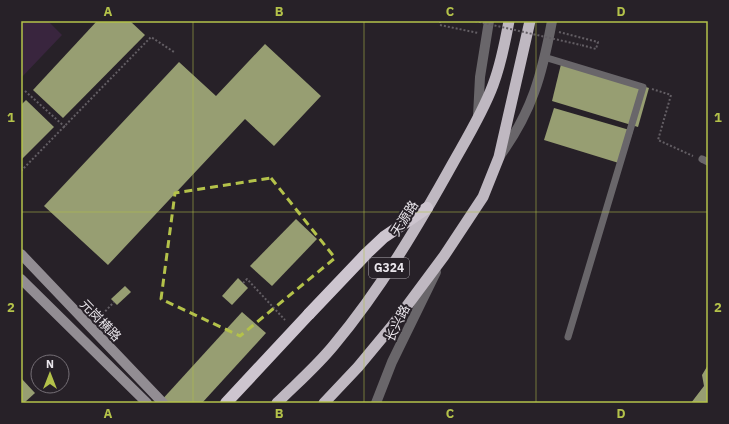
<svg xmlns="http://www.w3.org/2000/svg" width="729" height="424" font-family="'IBM Plex Sans','Noto Sans SC',sans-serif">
	<rect width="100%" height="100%" fill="#272128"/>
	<!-- green -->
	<polygon fill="#39253e" points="21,21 48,21 62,35 21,78"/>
	<!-- building -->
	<g fill="#979e72">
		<polygon points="97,21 130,21 145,35 63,118 33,90"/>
		<polygon points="265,44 321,96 274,146 245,119 108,265 44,206 179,62 216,96"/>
		<polygon points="562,60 649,88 638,127 552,101"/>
		<polygon points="26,100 54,127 21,160 21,105"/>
		<polygon points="554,108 633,131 622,164 544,140"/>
		<polygon points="296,219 317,239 272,286 250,266"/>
		<polygon points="238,278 248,288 232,305 222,296"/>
		<polygon points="125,286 131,292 117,305 111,299"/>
		<polygon points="242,312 266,333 202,403 159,403"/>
		<polygon points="708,365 708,403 691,403 704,386 702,375"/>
		<polygon points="21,378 35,393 24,403 21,403"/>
	</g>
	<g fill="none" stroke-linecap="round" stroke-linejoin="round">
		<!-- path -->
		<g stroke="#635e64" stroke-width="2" stroke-dasharray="2 2" stroke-linecap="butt">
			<polyline points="440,21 440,25 478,33"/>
			<polyline points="559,32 598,42 596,49 581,45"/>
			<polyline points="652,89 671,95 658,140 693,156"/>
			<polyline points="25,91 65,127"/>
			<polyline points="21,171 151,37 174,52"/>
			<polyline points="243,283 247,279 285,320"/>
			<polyline points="97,320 114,302"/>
		</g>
		<!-- service -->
		<g stroke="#69666a" stroke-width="7">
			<polyline points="544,57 643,87 568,337"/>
			<polyline points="702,159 708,162"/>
		</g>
		<!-- tertiary -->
		<g stroke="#69666a" stroke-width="10">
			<polyline points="478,116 480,77 489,21"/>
			<path d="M 499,157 C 532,112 542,75 552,21"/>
			<polyline points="376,403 392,362 436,272"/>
		</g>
		<!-- secondary -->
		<g stroke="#928d93" stroke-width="10">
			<polyline points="21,254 163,403"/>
			<polyline points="21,279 147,403"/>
		</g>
		<!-- trunk -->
		<g stroke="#bfb8c1" stroke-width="11">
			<path d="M 277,403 C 296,384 317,366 334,345 C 380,290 418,226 453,163 C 467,138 483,112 493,85 C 501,64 505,43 509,21"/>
			<polyline points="324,403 358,367 392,326 444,256 483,197 499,157 530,21"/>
		</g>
		<!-- motorway -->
		<polyline stroke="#cdc5cf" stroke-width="12" points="309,314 367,253 384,237 427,208"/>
		<!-- path-bridge -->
		<polyline stroke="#635e64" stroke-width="2" stroke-dasharray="2 2" stroke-linecap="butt" points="475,21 581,45"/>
		<!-- motorway-bridge -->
		<polyline stroke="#cdc5cf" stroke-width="12" points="226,403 309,314"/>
	</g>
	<!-- marked area -->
	<path fill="none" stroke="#b4c24a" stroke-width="3" stroke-dasharray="8 5" stroke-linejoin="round" d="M 271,178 L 335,258 L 240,336 L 161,299 L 175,193 Z"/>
	<!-- grid -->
	<path fill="none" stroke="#b4c24a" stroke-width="1" stroke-opacity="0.55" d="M 193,21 L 193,403M 364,21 L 364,403M 536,21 L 536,403M 21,212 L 708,212"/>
	<g text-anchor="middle" stroke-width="4" stroke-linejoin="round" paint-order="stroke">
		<!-- shield labels -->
		<rect fill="#272128" stroke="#afaab0" stroke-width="1" x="369" y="258" width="40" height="20" rx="3"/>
		<g font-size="12" font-weight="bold" fill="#e9e5eb">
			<text x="389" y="272">G324</text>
		</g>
		<!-- street labels -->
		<g font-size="13" fill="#e9e5eb" stroke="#272128">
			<text transform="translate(404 218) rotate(-58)" y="5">天源路</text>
			<text transform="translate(101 320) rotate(46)" y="5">元岗横路</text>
			<text transform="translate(397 323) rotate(-64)" y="5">长兴路</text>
		</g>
	</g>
	<!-- border -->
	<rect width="729" height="424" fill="none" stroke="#272128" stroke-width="44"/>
	<!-- north arrow -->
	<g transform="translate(50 374)"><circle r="19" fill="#272128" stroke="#756f76"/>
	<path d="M0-3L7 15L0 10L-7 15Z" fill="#b4c24a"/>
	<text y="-6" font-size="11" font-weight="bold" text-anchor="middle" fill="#e9e5eb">N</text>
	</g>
	<rect x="22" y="22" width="685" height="380" fill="none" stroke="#b4c24a" stroke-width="1.5"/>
	<g font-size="13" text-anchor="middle" font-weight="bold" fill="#b4c24a">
		<text x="108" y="16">A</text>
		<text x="279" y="16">B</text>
		<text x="450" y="16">C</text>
		<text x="621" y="16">D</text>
		<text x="11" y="122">1</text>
		<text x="718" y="122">1</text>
		<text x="11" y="312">2</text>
		<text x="718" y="312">2</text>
		<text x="108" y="418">A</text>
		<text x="279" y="418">B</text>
		<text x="450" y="418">C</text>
		<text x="621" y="418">D</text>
	</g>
</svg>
